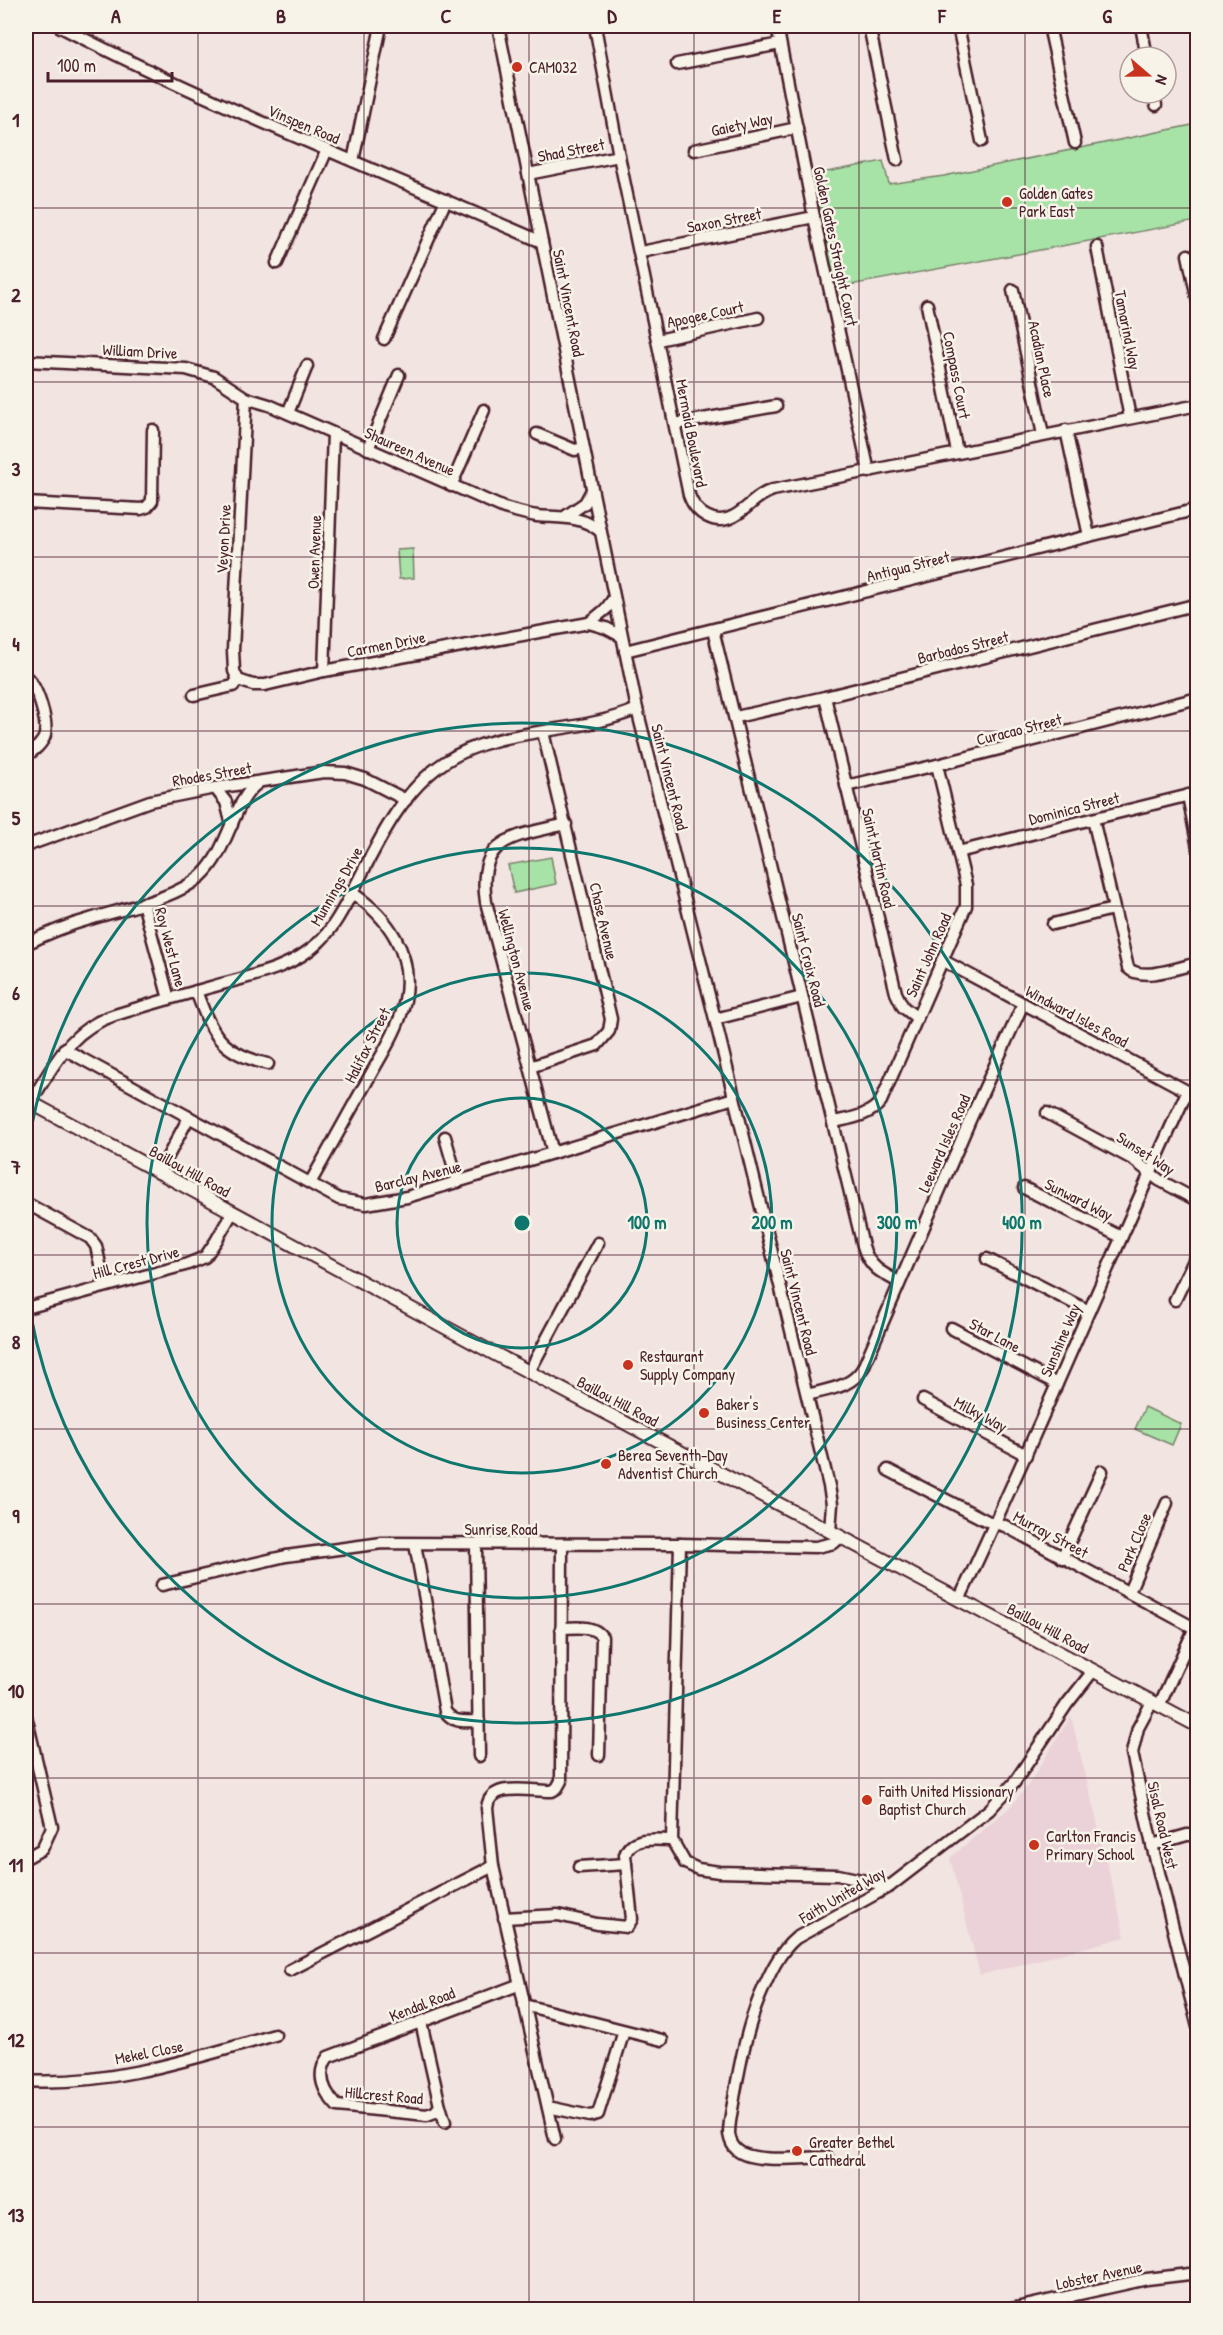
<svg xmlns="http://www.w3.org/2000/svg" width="1223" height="2335" font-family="'Patrick Hand',sans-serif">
	<rect width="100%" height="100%" fill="#f1e4e1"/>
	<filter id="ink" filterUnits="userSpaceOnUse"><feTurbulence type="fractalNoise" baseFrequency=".0167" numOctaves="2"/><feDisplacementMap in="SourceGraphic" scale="12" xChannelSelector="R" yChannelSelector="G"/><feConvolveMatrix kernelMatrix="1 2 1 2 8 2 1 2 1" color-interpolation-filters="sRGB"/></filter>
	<g filter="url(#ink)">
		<!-- built -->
		<polygon fill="#ead2d8" points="1071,1716 1125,1937 980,1975 950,1858 1009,1808 1029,1784"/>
		<!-- park -->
		<g fill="#a7e2a7" stroke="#788069" stroke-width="1.5">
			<polygon points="1197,124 1197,221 834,288 811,175 883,161 889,184 944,176"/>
			<polygon points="413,549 414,578 399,579 397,550"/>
			<polygon points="551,857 556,884 514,893 508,865"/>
			<polygon points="1145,1407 1181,1424 1172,1445 1135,1429"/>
		</g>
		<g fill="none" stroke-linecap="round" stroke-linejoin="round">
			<!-- minor casing -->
			<g stroke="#4a1f2b" stroke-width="15">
				<g id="minor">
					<path d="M 59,26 C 215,107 380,171 542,242"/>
					<polyline points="498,26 637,709 715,1019 829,1486 832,1504 830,1531"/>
					<path d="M 595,26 L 619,156 L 689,495 C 695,513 715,527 734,516 C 749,508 756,495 773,490 L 1198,405"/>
					<polyline points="777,26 814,217 869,472"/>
					<polyline points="869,26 897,160"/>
					<polyline points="958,26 982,141"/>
					<polyline points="1049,26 1075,143"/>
					<polyline points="1141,26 1147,57"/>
					<polyline points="677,64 780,44"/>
					<polyline points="1153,93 1156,105"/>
					<polyline points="694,150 797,128"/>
					<polyline points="353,161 381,26"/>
					<polyline points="528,174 619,156"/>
					<polyline points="1097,247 1130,418"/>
					<polyline points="641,252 814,217"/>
					<polyline points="1188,255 1198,302"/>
					<polyline points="277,263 327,150"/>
					<polyline points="1013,290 1043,435"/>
					<polyline points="927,305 957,452"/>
					<polyline points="384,339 446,200"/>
					<polyline points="658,340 758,318"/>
					<path d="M 26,361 L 186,369 L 214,377 L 246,398 L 269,405 L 504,508 C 515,511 525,514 537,516 C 560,518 581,515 600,531"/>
					<polyline points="288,413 307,366"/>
					<polyline points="675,424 776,406"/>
					<polyline points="1066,430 1089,536"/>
					<polyline points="537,434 575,450 583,448"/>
					<polyline points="368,449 399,375"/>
					<polyline points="451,486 484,410"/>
					<polyline points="26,503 141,509 147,507 152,501 153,430"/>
					<polyline points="566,516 585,503 592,490"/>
					<polyline points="589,623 606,609 614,598"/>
					<path d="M 713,630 L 863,1246 C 869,1267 881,1273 899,1282"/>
					<polyline points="625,651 1198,509"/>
					<polyline points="324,671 333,434"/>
					<path d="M 26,677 C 37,685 48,721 45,735 C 43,743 33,752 26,755"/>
					<polyline points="238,680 253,685 265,685 324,671 589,623 606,628 621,636"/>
					<polyline points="238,680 234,671 233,650 246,398"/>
					<polyline points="194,695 233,686 238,680"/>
					<polyline points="825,697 896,993 903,1007 917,1018"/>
					<polyline points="736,717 825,697 1198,604"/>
					<polyline points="846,786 937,765 1198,698"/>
					<polyline points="215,788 226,802 232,825"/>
					<polyline points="1188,795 1198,848"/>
					<path d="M 1093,819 L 1128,968 C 1142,982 1180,967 1198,963"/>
					<polyline points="26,846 150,801 215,788 324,772 345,773 365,779 406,800"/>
					<polyline points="958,852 1198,793"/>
					<polyline points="143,903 169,999"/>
					<polyline points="1053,924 1113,909"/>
					<path d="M 26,944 C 46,934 68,925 90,919 C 124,908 173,900 201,876 C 229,851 233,800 258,783"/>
					<polyline points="942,960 1198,1097"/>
					<path d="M 196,991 C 212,1034 220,1053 268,1064"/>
					<polyline points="715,1019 802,997"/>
					<polyline points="64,1049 339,1199 366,1204 407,1197 734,1098"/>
					<polyline points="530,1067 597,1045 609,1031 611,1019 543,732"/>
					<path d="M 30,1103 C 54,1065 70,1029 115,1015 C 147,1005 179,996 211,987 C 249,976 290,970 319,942 C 334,928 344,907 354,889 C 377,844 401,791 445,762 C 502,725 576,736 637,709"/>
					<polyline points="1047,1113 1134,1160 1159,1180 1198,1201"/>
					<path d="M 834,1122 C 851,1118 870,1116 881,1101 L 966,906 L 966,885 L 937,765"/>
					<polyline points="445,1137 458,1182"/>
					<path d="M 553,1153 L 486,902 C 476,836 515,837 566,824"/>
					<polyline points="159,1173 189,1117"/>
					<path d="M 310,1183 C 329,1150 347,1116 366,1083 C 380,1057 399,1030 405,1000 C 414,955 389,917 352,893"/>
					<polyline points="1024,1188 1121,1237"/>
					<polyline points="26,1203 90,1238 96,1246 105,1286"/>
					<polyline points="987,1259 1089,1311"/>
					<polyline points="1175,1300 1198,1252"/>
					<polyline points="26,1308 185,1265 205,1257 216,1241 232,1213"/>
					<polyline points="951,1328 1057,1384"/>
					<polyline points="529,1372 598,1243"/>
					<path d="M 807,1395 C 828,1389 851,1388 863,1368 L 970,1120 L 1023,1004"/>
					<polyline points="923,1400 1026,1455"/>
					<polyline points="888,1470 987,1521 1005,1526 1198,1630"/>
					<path d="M 415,1544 L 445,1711 C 454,1724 465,1721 479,1721"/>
					<polyline points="476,1544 479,1756"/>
					<polyline points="680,1544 672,1840 685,1863 698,1869 719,1872 838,1875 890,1886"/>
					<polyline points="1062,1558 1102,1471"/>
					<polyline points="162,1585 286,1556 382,1543 680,1544 816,1547 834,1543 840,1537"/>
					<polyline points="1129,1592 1167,1503"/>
					<path d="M 959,1600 C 1039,1432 1109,1260 1187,1092"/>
					<path d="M 561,1628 C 575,1628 593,1624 602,1637 L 599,1755"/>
					<polyline points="1152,1702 1138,1728 1132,1753 1152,1845 1198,2027"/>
					<polyline points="1159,1706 1198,1621"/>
					<polyline points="26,1716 52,1827 42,1849 26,1858"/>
					<polyline points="1152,1845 1187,1835 1198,1835"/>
					<polyline points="579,1867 626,1864"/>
					<path d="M 504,1918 L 558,1915 L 597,1924 L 627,1927 L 632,1919 L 625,1855 C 631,1835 655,1840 672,1840"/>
					<polyline points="290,1970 493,1866"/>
					<polyline points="524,2005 662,2040"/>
					<path d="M 421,2022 L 440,2106 L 435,2112 L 427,2115 L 337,2106 C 323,2091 316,2074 328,2057 L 518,1985"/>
					<path d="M 26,2081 C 111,2086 195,2058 275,2035"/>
					<polyline points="440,2106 445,2122"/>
					<polyline points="548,2107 590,2116 598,2114 624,2031"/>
					<path d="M 555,2139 L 493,1866 L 487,1808 C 490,1780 532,1792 552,1791 L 557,1788 L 561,1781 L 562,1544"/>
					<path d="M 827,2157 C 806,2157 752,2164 737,2150 C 732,2146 730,2140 729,2134 C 729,2122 732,2110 734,2098 C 740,2064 747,2027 760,1996 C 769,1975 779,1952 796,1938 L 890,1886 L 989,1810 L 1014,1783 L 1067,1704 L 1093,1671"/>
					<polyline points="1007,2310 1147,2279 1198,2273"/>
				</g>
			</g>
			<!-- major casing -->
			<g stroke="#4a1f2b" stroke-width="16">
				<polyline id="major" points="26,1100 478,1345 1198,1726"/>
			</g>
			<!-- minor -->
			<use href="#minor" stroke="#f7f3e8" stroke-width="10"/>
			<!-- major -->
			<use href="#major" stroke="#f7f3e8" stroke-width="12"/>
		</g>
	</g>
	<!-- grid -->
	<path fill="none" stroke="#4a1f2b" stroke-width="1.5" stroke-opacity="0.55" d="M 198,26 L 198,2310M 364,26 L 364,2310M 529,26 L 529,2310M 694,26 L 694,2310M 859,26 L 859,2310M 1025,26 L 1025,2310M 26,208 L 1198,208M 26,382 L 1198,382M 26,557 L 1198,557M 26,731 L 1198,731M 26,906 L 1198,906M 26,1080 L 1198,1080M 26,1255 L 1198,1255M 26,1429 L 1198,1429M 26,1604 L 1198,1604M 26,1778 L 1198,1778M 26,1953 L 1198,1953M 26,2127 L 1198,2127"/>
	<!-- distance rings -->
	<g fill="none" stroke="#0f766e" stroke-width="3">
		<circle cx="522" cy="1223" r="125"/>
		<circle cx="522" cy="1223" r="250"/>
		<circle cx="522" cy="1223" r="375"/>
		<path d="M26 1162A500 500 0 1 1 26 1284"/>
	</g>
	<!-- markers -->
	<g fill="#c8321e" stroke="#f7f3e8" stroke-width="2">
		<circle cx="517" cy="67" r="6"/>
		<circle cx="1007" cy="202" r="6"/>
		<circle cx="628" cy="1365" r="6"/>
		<circle cx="704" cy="1413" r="6"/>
		<circle cx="606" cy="1464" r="6"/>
		<circle cx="867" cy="1800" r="6"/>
		<circle cx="1034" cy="1845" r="6"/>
		<circle cx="797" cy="2151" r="6"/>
	</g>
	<g text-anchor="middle" stroke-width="5" stroke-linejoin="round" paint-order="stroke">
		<!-- poi labels -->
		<g font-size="16" fill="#4a1f2b" stroke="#f7f3e8" text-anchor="start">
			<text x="529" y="73">CAM032</text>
			<text x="1019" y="199">Golden Gates<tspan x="1019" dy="18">Park East</tspan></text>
			<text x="640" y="1362">Restaurant<tspan x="640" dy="18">Supply Company</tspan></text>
			<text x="716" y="1410">Baker's<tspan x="716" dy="18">Business Center</tspan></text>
			<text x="618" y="1461">Berea Seventh-Day<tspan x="618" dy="18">Adventist Church</tspan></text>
			<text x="879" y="1797">Faith United Missionary<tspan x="879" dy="18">Baptist Church</tspan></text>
			<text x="1046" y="1842">Carlton Francis<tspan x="1046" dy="18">Primary School</tspan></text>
			<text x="809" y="2148">Greater Bethel<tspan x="809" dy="18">Cathedral</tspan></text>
		</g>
		<!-- street labels -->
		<g font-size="16" fill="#4a1f2b" stroke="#f7f3e8">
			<text transform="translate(304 124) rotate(23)" y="6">Vinspen Road</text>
			<text transform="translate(742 124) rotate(-12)" y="6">Gaiety Way</text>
			<text transform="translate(571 150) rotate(-11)" y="6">Shad Street</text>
			<text transform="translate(724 220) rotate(-11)" y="6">Saxon Street</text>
			<text transform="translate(836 246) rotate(78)" y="6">Golden Gates Straight Court</text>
			<text transform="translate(569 303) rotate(79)" y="6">Saint Vincent Road</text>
			<text transform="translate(705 314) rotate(-12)" y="6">Apogee Court</text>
			<text transform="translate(1128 330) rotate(79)" y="6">Tamarind Way</text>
			<text transform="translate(140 351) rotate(3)" y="6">William Drive</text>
			<text transform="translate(1042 359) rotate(78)" y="6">Acadian Place</text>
			<text transform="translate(957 375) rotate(79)" y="6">Compass Court</text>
			<text transform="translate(692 433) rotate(79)" y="6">Mermaid Boulevard</text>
			<text transform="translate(410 451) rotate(24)" y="6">Shaureen Avenue</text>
			<text transform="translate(223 539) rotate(-87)" y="6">Veyon Drive</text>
			<text transform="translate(314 552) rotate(-88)" y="6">Owen Avenue</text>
			<text transform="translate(908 566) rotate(-14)" y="6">Antigua Street</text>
			<text transform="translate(386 644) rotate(-11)" y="6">Carmen Drive</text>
			<text transform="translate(963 647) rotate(-14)" y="6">Barbados Street</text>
			<text transform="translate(1019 729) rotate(-14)" y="6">Curacao Street</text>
			<text transform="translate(212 774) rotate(-10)" y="6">Rhodes Street</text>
			<text transform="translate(670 777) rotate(76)" y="6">Saint Vincent Road</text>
			<text transform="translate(1074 808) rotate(-14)" y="6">Dominica Street</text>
			<text transform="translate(879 858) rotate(77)" y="6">Saint Martin Road</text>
			<text transform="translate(336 886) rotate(-60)" y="6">Munnings Drive</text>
			<text transform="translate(604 921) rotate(77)" y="6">Chase Avenue</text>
			<text transform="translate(171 947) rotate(75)" y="6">Roy West Lane</text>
			<text transform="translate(928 955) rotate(-66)" y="6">Saint John Road</text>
			<text transform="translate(517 960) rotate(75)" y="6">Wellington Avenue</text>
			<text transform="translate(809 960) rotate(76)" y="6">Saint Croix Road</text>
			<text transform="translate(1077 1016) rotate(28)" y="6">Windward Isles Road</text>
			<text transform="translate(367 1045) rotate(-63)" y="6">Halifax Street</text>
			<text transform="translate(944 1143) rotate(-66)" y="6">Leeward Isles Road</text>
			<text transform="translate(1146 1153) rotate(33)" y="6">Sunset Way</text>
			<text transform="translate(190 1171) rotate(29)" y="6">Baillou Hill Road</text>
			<text transform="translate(418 1176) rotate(-14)" y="6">Barclay Avenue</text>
			<text transform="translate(1079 1199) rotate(27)" y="6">Sunward Way</text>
			<text transform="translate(136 1262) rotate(-15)" y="6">Hill Crest Drive</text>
			<text transform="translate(799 1302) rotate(76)" y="6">Saint Vincent Road</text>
			<text transform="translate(995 1335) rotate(28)" y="6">Star Lane</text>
			<text transform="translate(1060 1340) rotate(-67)" y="6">Sunshine Way</text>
			<text transform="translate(618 1401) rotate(28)" y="6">Baillou Hill Road</text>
			<text transform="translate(981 1414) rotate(28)" y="6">Milky Way</text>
			<text x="501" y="1535">Sunrise Road</text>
			<text transform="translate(1051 1534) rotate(28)" y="6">Murray Street</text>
			<text transform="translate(1134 1542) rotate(-67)" y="6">Park Close</text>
			<text transform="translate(1048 1628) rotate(28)" y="6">Baillou Hill Road</text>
			<text transform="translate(1163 1825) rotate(77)" y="6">Sisal Road West</text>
			<text transform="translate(842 1895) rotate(-30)" y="6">Faith United Way</text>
			<text transform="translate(422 2004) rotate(-21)" y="6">Kendal Road</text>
			<text transform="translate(149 2052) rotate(-11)" y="6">Mekel Close</text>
			<text transform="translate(384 2095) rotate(5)" y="6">Hillcrest Road</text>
			<text transform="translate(1099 2275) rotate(-12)" y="6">Lobster Avenue</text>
		</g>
	</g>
	<circle cx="522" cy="1223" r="9" fill="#0f766e" stroke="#f7f3e8" stroke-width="3"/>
	<g font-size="18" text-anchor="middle" font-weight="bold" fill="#0f766e" stroke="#f7f3e8" stroke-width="5" stroke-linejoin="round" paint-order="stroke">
		<text x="647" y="1229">100 m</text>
		<text x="772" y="1229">200 m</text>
		<text x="897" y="1229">300 m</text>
		<text x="1022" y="1229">400 m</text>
	</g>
	<!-- margin -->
	<rect width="1223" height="2335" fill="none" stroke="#f7f3e8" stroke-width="66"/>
	<!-- north arrow -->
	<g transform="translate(1148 75) rotate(110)"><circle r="28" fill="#f7f3e8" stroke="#b29e9c" stroke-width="1.5"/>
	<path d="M0-4.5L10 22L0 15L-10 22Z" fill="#c8321e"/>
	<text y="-9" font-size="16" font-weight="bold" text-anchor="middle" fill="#4a1f2b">N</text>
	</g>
	<!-- scale -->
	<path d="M48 72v9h124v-9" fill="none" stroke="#4a1f2b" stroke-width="3"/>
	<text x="57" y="72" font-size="18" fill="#4a1f2b" stroke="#f7f3e8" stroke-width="4.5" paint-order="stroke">100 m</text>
	<rect x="33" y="33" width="1157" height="2269" fill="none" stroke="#4a1f2b" stroke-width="2"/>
	<g font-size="20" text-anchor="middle" font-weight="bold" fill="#4a1f2b">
		<text x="116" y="23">A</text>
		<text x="281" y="23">B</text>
		<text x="446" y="23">C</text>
		<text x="612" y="23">D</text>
		<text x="777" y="23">E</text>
		<text x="942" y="23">F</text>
		<text x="1107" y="23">G</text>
		<text x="16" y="127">1</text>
		<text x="16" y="302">2</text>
		<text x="16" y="476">3</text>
		<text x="16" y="651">4</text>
		<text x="16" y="825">5</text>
		<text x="16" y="1000">6</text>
		<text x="16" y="1174">7</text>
		<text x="16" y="1349">8</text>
		<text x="16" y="1523">9</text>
		<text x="16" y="1698">10</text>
		<text x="16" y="1872">11</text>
		<text x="16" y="2047">12</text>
		<text x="16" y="2222">13</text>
	</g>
</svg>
